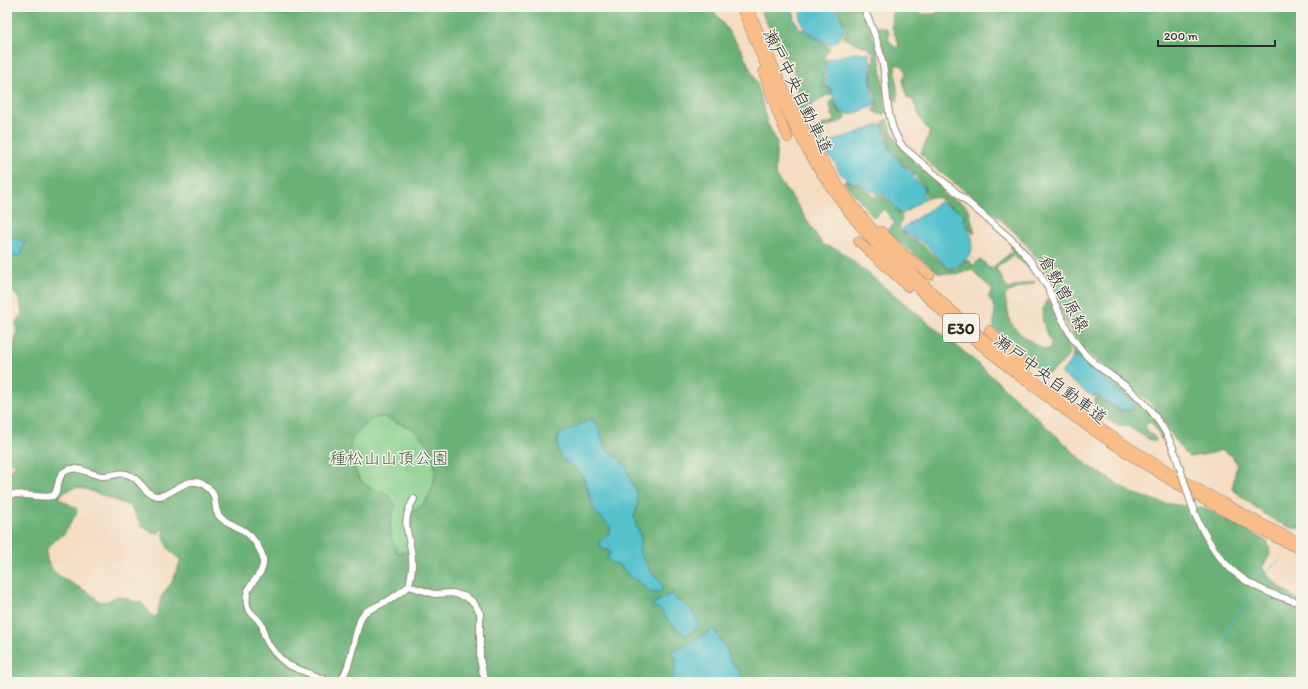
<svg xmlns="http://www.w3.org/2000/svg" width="1308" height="689" font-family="Itim,'Klee One',sans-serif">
	<rect width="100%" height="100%" fill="#f7f3e8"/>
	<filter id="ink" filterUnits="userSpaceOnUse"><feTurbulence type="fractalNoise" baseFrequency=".025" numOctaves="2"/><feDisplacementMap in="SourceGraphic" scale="8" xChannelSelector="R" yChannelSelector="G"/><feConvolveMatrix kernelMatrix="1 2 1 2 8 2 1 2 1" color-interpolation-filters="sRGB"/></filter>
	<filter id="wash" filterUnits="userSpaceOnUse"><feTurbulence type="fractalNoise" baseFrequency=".012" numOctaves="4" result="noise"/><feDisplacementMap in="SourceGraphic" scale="16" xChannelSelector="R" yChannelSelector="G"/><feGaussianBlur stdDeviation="0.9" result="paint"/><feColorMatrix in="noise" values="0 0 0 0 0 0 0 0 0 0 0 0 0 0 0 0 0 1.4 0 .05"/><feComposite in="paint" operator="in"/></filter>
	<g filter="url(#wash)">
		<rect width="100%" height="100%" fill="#f4ddc2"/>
		<!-- green -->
		<path fill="#83ce8b" stroke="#577c5b" d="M 379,417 C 386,417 392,421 399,424 C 403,425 407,426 411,428 C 415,430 419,435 422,438 C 442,459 438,492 417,510 L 414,551 L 398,553 L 392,541 L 390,529 L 392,515 L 387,494 C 366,488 359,483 353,462 C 348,445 349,441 361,428 C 366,422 370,418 379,417 Z"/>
		<!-- forest -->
		<g fill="#6ab177" stroke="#4a6e51" fill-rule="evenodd">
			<path d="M 7,7 L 267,7 L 273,11 L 295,10 L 292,7 L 711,7 L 741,49 L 757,83 L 767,123 L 777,142 L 775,172 L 777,178 L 792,197 L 823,245 L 839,250 L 974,360 L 1089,466 L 1132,493 L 1163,503 L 1206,509 L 1268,542 L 1270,555 L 1262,568 C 1271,582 1287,592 1301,602 L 1301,682 L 743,682 L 741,674 L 730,661 L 728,652 L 714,629 L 681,648 L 672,651 L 676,661 L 673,682 L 7,682 L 7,474 L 15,465 L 13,462 L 7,462 L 7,354 C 16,347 18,334 16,323 L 22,314 L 20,300 L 8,286 L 7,283 L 7,241 L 13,256 L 20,256 L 25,242 C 21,242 10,236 7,234 L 7,235 ZM 379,417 C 387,417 394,421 402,425 C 405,426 408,427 411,428 C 414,429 417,433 420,436 C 435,452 439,469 432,489 C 428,499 423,508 412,511 C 406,526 410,536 414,551 L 398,553 C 389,536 388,522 396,505 C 393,502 390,496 386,494 C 378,490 370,489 363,483 C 353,474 345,447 355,435 C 362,427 368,419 379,417 ZM 591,420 L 600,432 L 606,449 L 618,457 L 627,469 L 631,482 L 636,490 L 638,504 L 634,518 L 641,538 L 639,551 L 648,568 L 659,580 L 663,587 C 660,592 655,594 649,592 L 640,582 L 630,577 L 620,565 L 607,558 L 610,553 L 608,550 L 605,550 L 599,543 L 603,538 L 610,532 L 610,526 L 597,514 L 594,510 C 589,493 584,468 565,462 L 558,450 L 558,437 ZM 76,487 L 85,489 L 130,506 L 142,526 L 151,532 L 159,533 L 160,530 L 164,529 C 163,544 169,552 181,560 L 172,582 L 161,597 L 157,615 L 153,617 L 141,602 L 134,602 L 126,598 L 117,596 L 108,601 L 99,602 C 86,584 41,579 47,549 L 60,536 L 64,534 L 77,512 L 76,508 L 58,498 L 63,493 ZM 674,598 L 683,603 L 700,624 L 684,635 L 667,619 L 660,609 Z"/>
			<path d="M 759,7 L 790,7 L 795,15 L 793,17 L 800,29 L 804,29 L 829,47 L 829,51 L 825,54 L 823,80 L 824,87 L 829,88 L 832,95 L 830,96 L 827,95 L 813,104 L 810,109 L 813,122 L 809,125 L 807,124 L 794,99 L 794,97 L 798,95 L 793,79 C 796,74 792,67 794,61 L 793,59 L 790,59 L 787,64 Z"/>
			<path d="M 836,7 L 861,7 C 869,25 876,43 880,63 C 883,79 884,96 886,112 L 883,115 L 878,114 L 873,110 L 877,106 L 877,102 L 871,80 L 874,54 L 868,48 L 843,38 L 848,27 L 843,20 Z"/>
			<path d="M 891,7 L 918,7 L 920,14 L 935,14 L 938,10 L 938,7 L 1301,7 L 1301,528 C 1282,532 1247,500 1232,489 L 1237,464 L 1231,455 L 1222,450 L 1208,454 L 1189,457 C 1173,442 1166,421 1152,405 C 1129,381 1097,367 1077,340 C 1059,317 1054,287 1040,263 C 1015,224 966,193 930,164 L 921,153 L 930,132 L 921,120 L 913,100 L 907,98 L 903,79 L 906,73 L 903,66 L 895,64 L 898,101 L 894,99 L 891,93 L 887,65 L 887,58 L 877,29 L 877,26 L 886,28 L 889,34 L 888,39 L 895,48 L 899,45 L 892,27 L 893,13 Z"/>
			<polygon points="834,100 838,111 846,115 846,119 820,130 818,128 821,125 835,121 834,117 831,115 832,110 830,107 831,101"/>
			<path d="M 887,119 C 896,150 921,168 944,187 L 943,193 C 950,200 968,202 970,213 C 971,217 971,219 972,223 C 973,227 975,231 974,234 L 965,222 L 964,214 L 942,201 L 941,198 L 927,197 L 924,191 L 926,189 L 915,176 L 915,174 L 911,169 L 904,166 L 898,157 L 892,153 L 883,124 L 884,121 Z"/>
			<path d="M 845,180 L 857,185 L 860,185 L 863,189 L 871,193 L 872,197 L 877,197 L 881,195 L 890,202 L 902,217 L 899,229 L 910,238 L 924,246 L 948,269 L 956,269 L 965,261 L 970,261 L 971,264 L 974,265 L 979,260 L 984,262 L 988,268 L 993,267 L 1013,251 L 1011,248 L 1012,244 L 1019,250 L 1033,267 L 1028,266 L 1013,256 L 996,268 L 1008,289 L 1034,281 L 1036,282 L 1009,292 L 1005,296 L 1006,302 L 1009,314 L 1008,317 C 1014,332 1031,342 1045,350 L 1048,349 L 1051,345 L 1051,342 C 1045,328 1037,314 1047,300 L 1052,301 C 1056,312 1071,341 1069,352 C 1067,362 1053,371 1044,375 L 1040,372 L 994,328 C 994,318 997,304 988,297 L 993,290 L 976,274 L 972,269 L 962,273 L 950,274 L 939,273 L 892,237 L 886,231 L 895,223 L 884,209 L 874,218 L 844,182 Z"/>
			<path d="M 1074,343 L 1111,379 L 1131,394 L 1155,417 L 1168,443 L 1160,438 L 1159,433 L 1150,421 L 1145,426 C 1148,434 1155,434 1156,440 L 1154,442 L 1125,425 L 1118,426 L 1104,417 L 1094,404 L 1095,398 L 1098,398 L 1122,412 L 1132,409 L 1137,403 L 1120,393 L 1106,378 L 1076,355 L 1072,357 L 1073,350 L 1072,345 Z"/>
		</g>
		<!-- water -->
		<g fill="#54c1cc" stroke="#40767c">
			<path d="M 267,7 L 292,7 L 295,12 C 286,16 275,12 267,7 Z"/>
			<path d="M 802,7 L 834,7 L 846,27 C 842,36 839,40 831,45 L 828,44 C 819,38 800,30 800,17 C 800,14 801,10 802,7 Z"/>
			<path d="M 854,53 L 869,53 C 873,70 867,85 876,103 L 875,106 L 852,114 L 848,114 L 838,110 L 831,89 L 829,87 L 825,86 L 826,60 Z"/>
			<path d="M 882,124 L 885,138 L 887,140 L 887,143 L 889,146 L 890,153 L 897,158 L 903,167 L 911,171 L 914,174 L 913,177 L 925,189 L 923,191 L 923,195 L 926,198 L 901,215 L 891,201 L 881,193 L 877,195 L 873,190 L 872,191 L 864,188 L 861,184 C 851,184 841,177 837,167 C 835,164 837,164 834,162 C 827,155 823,147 818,138 L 820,137 L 825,144 Z"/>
			<path d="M 940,202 L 962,212 L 964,215 L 963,222 C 972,231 976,244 969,255 C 968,258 965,260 962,262 C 958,266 955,269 948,268 L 926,245 L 902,231 L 903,228 Z"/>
			<path d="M 7,233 C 11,236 20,241 25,242 L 21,252 L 22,255 L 20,256 L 13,256 L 7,241 Z"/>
			<path d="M 1076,356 L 1099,374 L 1120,394 L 1136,403 C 1133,409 1127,410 1122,411 L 1097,396 L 1092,396 L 1061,374 L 1063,370 L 1064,370 L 1074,357 Z"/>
			<path d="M 591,419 L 593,420 L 600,432 L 606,449 L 622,462 L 627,469 L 631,482 L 636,490 L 638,504 L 634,518 L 641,538 L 639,551 L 648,568 L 659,580 L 663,587 C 662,593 654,593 649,592 L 640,582 L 630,577 L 620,565 L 612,563 L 607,559 L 610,553 L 608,550 L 603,550 L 599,542 L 610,532 L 610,526 L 597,514 L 594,510 C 591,500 588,488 583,477 C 573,457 552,467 559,435 Z"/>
			<path d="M 672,593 C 676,603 679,600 687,605 C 693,609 694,619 700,624 L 698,627 L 687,635 L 684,635 L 667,619 L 660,609 L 655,608 L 652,604 Z"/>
			<polygon points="714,629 728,652 730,661 741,674 743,682 673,682 676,661 672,651 681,648"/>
		</g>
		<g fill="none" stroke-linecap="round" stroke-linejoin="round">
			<!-- stream -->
			<g stroke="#54c1cc" stroke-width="1">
				<polyline points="783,7 789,15 797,29 820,47 821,57"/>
				<polyline points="817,98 818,81 821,63"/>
				<path d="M 820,139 C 816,131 803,109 811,103 C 819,96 820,97 827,87"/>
				<path d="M 895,206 C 891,215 897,223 903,229"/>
				<polyline points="970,255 987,272 996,284 996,327 1014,342 1032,358 1052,369"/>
				<polyline points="1254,578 1258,573 1268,570 1280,560"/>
				<polyline points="652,591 650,599 655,604"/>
				<polyline points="700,624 709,626 712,629"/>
				<polyline points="1211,682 1213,669 1232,620 1252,595"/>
			</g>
		</g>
	</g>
	<g filter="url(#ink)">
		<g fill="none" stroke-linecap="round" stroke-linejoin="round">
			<!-- tertiary casing -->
			<g stroke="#908476" stroke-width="8">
				<g id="tertiary">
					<path d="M 863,7 C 872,25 879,45 883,65 C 888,92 885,124 903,147 L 1012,240 C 1026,254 1038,270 1048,288 C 1059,312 1067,334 1085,354 C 1097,368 1114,376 1128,388 C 1150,406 1165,426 1175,453"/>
					<path d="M 7,495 C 22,492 38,499 53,496 C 60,489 56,478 64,472 C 75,463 90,475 102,476 C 112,477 122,470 131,476 C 140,480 143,490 151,494 C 169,504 183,472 204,485 C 222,496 210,508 221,518 C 226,522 232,524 237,527 C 247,531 256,541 260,550 C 271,572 250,579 247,594 C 244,613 254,612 262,625 C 264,629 263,633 265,637 C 269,647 279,658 288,665 L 330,682"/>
					<path d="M 1194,512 C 1218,567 1243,588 1301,603"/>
					<path d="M 409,586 C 410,578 413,570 412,561 C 412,536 398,525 414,499"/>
					<path d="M 338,682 C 351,674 354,631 362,616 L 365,612 L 391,599 L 409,586 L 434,594 L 452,593 L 466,597 L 474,603 L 480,613 L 480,658 L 483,674 L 487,682"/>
				</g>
			</g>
			<!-- motorway casing -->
			<g stroke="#908476" stroke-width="10">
				<g id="motorway">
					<path d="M 741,7 C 767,71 793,134 833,191 C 882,261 947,319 1014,372 C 1103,442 1198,502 1301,550"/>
					<path d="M 748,7 C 773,66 799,127 836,181 C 868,228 907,269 949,308 C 1027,380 1114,442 1206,493 C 1237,510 1268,528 1301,543"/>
					<polyline points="763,72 776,110 788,138"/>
					<polyline points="881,231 903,253 930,275"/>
					<polyline points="858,241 908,287"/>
					<polyline points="989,330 1026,367"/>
				</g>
			</g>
			<!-- tertiary -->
			<use href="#tertiary" stroke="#fff" stroke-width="6"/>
			<!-- motorway -->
			<use href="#motorway" stroke="#f8bd89" stroke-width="9"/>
			<!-- tertiary-bridge casing -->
			<g stroke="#908476" stroke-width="8" stroke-linecap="butt">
				<polyline id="tertiary-bridge" points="1175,453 1194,512"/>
			</g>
			<!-- tertiary-bridge -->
			<use href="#tertiary-bridge" stroke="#fff" stroke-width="6"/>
		</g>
	</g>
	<g text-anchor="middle" stroke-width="3" stroke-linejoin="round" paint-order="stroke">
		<!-- shield labels -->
		<rect fill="#f7f3e8" stroke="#686764" stroke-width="1" x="943" y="314" width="36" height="28" rx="3"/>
		<g font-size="16" font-weight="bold" fill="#2b2b2b">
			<text x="961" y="334">E30</text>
		</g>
		<!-- street labels -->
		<g font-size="17" fill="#2b2b2b" stroke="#f7f3e8">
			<text transform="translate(798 91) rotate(64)" y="6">瀬戸中央自動車道</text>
			<text transform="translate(1064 293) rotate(61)" y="6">倉敷曽原線</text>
			<text transform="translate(1051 379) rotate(37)" y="6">瀬戸中央自動車道</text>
		</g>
		<!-- park labels -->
		<g font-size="17" fill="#455c48" stroke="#f7f3e8">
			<text x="389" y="464">種松山山頂公園</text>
		</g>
	</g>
	<!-- margin -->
	<rect width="1308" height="689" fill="none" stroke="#f7f3e8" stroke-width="24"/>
	<!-- scale -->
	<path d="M1158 40v6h117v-6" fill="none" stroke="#2b2b2b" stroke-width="2"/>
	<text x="1164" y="40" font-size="12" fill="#2b2b2b" stroke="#f7f3e8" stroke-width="3" paint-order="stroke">200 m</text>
</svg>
